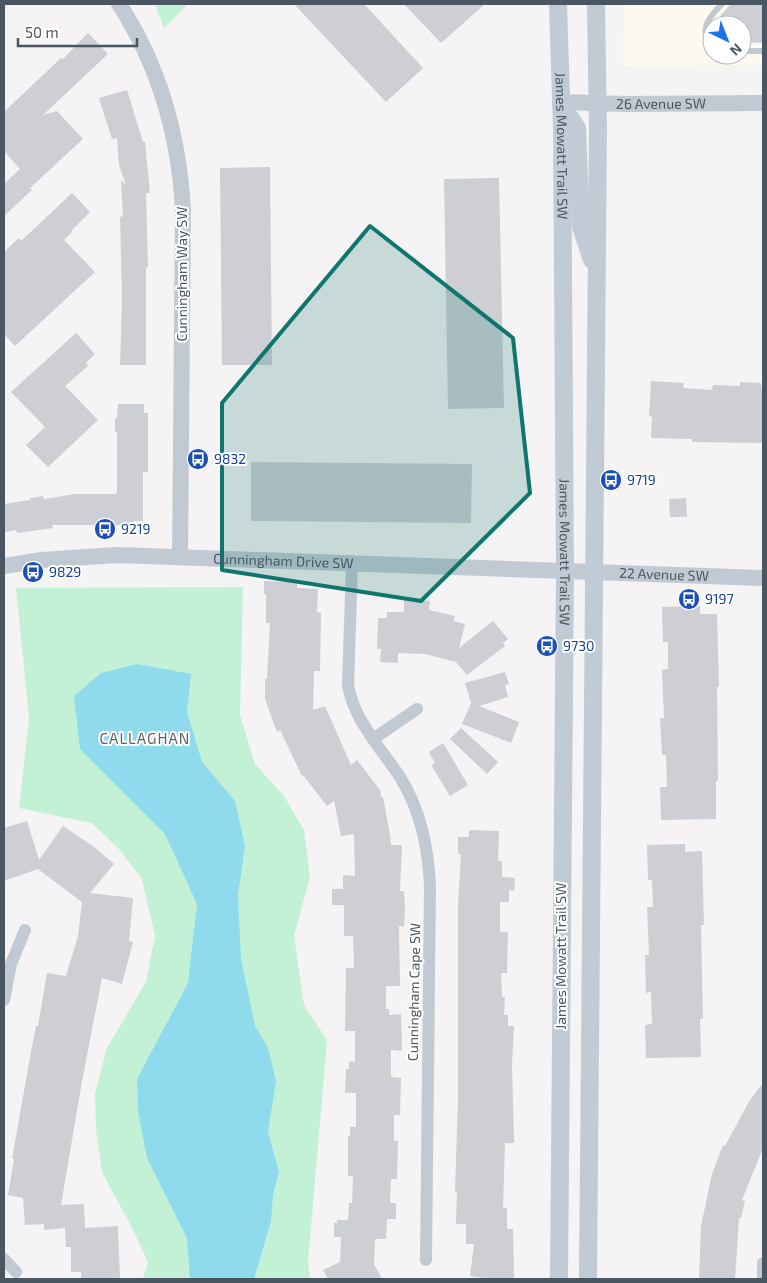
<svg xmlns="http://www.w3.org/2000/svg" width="767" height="1283" font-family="'Exo 2',sans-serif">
	<rect width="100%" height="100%" fill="#f5f3f3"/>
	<!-- commercial -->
	<path fill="#fdf9ef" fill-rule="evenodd" d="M 624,4 L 763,4 L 763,65 L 623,66 ZM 712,25 L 742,25 L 742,55 L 712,55 Z"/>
	<!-- green -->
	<g fill="#c3f1d5">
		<polygon points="155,4 188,4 164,28"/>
		<polygon points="243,587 240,715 255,764 284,796 304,830 310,877 294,936 304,1005 327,1040 308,1262 310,1279 143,1279 148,1262 130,1224 102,1172 96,1129 95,1093 107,1048 146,982 155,936 142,879 119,849 92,823 19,808 29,718 16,588"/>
	</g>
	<!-- water -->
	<polygon fill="#90daee" points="137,664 191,674 187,712 202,762 235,801 245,846 238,895 241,959 255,1026 268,1048 276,1081 268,1132 279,1172 273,1195 271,1221 254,1279 190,1279 187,1238 147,1158 138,1111 137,1079 188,983 197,904 165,834 80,749 74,696 101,673"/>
	<!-- building -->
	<g fill="#cdcfd5">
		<polygon points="294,4 364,4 423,68 386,102"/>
		<polygon points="404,4 485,4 441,43"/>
		<polygon points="731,4 763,4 763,43 742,42 742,25 720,25 720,16"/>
		<polygon points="88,33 108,54 43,115 57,111 83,139 30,188 32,190 4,216 4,184 20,169 4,151 4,112 61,58 63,59"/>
		<polygon points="127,90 143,142 145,142 150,193 146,193 148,267 146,267 146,365 120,365 122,300 120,217 123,216 121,180 126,185 119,165 117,138 112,139 99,98"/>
		<polygon points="270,167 272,365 222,365 220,168"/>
		<polygon points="499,178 504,408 448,409 444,179"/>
		<polygon points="72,193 90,212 71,231 72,232 64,240 95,272 15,346 4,334 4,252 19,238 21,241"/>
		<polygon points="76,333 95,354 86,363 88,366 65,386 98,420 48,467 26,445 45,427 11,392"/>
		<polygon points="651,381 684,383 683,388 712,390 713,385 740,386 740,382 761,383 761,388 763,388 763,443 692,442 692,439 651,438 652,417 649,416"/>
		<polygon points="118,404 144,404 144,413 148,413 148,472 143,472 143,521 134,521 134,525 52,525 53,528 17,533 16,530 4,532 4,504 30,500 30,498 43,496 44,499 75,494 115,494 117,492 117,432 115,432 115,418 117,418"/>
		<polygon points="251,462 472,464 471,523 251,521"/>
		<polygon points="686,498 687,517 670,517 669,499"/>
		<polygon points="264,581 297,582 297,588 318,589 317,612 321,613 320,671 314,671 313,710 325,706 351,765 357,760 380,790 381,797 383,797 390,835 391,845 402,845 400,891 404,891 405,910 404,927 399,926 400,986 386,986 386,1009 389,1009 389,1015 401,1014 402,1051 391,1050 391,1077 401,1078 400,1115 394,1115 394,1141 398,1141 397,1179 391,1179 390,1203 396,1203 396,1219 387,1219 386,1239 375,1239 374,1264 382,1279 328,1279 323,1270 340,1262 341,1237 334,1237 334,1223 337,1223 337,1220 348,1220 349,1203 352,1203 353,1176 348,1176 348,1136 350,1136 350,1127 356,1127 356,1093 345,1093 346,1069 349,1069 349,1061 355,1062 355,1031 345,1031 346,968 354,968 353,936 344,936 344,905 332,905 332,889 343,889 343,875 355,876 354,834 341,836 334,801 327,806 303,775 302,776 280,730 277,732 265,699 265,679 267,679 270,623 266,623 266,594 264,594"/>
		<polygon points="404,598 430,601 429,610 455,616 454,621 465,624 459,648 493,621 508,639 503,643 505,646 467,675 456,662 425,654 398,653 398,663 380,662 381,649 377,649 378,618 387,618 387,612 404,612"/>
		<polygon points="700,606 700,614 717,614 719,687 717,687 718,781 716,781 716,819 661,820 660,787 667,787 666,755 662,755 660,718 664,718 662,670 668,669 668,642 663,642 662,607"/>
		<polygon points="505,672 509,684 505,685 508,697 479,706 519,722 511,743 462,724 471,703 465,683"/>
		<polygon points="461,728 498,762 487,774 450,739"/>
		<polygon points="443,743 468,785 450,796 431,765 435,763 429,752"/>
		<polygon points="27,821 39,860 63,826 94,847 114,864 90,893 133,898 129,941 133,942 122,984 102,978 82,1081 61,1205 84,1204 85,1228 118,1226 120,1279 81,1279 81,1272 71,1272 71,1247 66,1247 65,1228 44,1230 44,1224 25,1225 23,1198 8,1195 14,1159 12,1159 31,1052 36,1026 38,1026 47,973 66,976 78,936 82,902 38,869 4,881 4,828"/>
		<polygon points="469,830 499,831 498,861 502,861 502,877 515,878 514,891 509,890 509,902 500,902 500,932 508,932 507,973 501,973 502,997 505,997 504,1015 508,1015 508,1026 514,1026 512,1064 514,1143 505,1143 503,1208 507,1208 507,1229 513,1229 514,1279 491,1279 470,1276 474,1244 466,1244 466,1224 456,1224 457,1191 455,1191 458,1099 458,905 461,854 458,854 458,837 469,837"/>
		<polygon points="685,844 685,852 702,851 704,925 701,925 703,1019 700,1019 701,1057 646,1058 645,1025 652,1024 651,992 646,993 645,955 649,955 647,907 653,907 652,880 648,880 647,845"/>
		<polygon points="763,1083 763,1148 742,1200 745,1201 741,1218 739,1218 735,1279 699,1279 701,1226 712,1174 723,1145 725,1146 750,1100"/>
	</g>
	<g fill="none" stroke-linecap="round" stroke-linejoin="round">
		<!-- service -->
		<g stroke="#c1cad2" stroke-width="6">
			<path d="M 712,48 C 698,30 709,17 722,4"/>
			<polyline points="742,51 763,51"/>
		</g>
		<!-- minor -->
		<g stroke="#c1cad2" stroke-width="12">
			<path d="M 352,564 L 348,685 C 354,721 381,748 400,777 C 421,811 428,847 430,886 L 426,1260"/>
			<polyline points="373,739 417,709"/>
			<polyline points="4,1000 11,964 25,930"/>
			<polyline points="4,1259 16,1272"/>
			<polyline points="763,1279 763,1263"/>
		</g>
		<!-- tertiary -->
		<g stroke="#c1cad2" stroke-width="16">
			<path d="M 119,4 C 160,67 179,136 183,210 L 180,556"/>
			<path id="s1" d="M 560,102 L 625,104 L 763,103"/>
			<path id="s2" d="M 4,566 L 42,560 L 117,555 L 763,578"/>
		</g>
		<!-- secondary -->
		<g stroke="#c1cbd6" stroke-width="18">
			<path id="s3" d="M 558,4 L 562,127 L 565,571 L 559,1279"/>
			<polyline points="561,104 577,128 581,227 592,260"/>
			<polyline points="588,1279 598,131 596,4"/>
		</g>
	</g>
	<!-- marked area -->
	<path fill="#0f766e" fill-opacity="0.2" stroke="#0f766e" stroke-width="4" stroke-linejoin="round" d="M 370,226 L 513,338 L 530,493 L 421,601 L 222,570 L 222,403 Z"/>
	<!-- icons -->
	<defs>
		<g id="bus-disc" transform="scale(1.125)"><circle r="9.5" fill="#1a4fb4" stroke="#fff"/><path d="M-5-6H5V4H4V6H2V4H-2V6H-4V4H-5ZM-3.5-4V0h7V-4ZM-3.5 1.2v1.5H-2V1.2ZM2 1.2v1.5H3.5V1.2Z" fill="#fff"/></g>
	</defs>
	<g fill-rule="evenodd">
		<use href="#bus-disc" x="198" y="459"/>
		<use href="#bus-disc" x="611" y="480"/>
		<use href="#bus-disc" x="105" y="529"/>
		<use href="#bus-disc" x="33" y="572"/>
		<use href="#bus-disc" x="689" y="599"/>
		<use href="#bus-disc" x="547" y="646"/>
	</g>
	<g text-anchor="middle" stroke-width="4" stroke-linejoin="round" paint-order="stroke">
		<!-- street labels -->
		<g font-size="14" fill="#4a5661" stroke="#fff">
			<text dy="5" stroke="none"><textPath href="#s1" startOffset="101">26 Avenue SW</textPath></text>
			<text dy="5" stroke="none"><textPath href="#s3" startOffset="142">James Mowatt Trail SW</textPath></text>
			<text transform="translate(182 274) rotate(-90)" y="5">Cunningham Way SW</text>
			<text dy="5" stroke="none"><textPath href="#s3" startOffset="548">James Mowatt Trail SW</textPath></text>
			<text dy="5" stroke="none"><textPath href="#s2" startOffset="280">Cunningham Drive SW</textPath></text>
			<text dy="5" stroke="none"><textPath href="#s2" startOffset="661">22 Avenue SW</textPath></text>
			<text transform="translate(561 956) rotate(-90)" y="5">James Mowatt Trail SW</text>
			<text transform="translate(414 992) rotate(-89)" y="5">Cunningham Cape SW</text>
		</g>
		<!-- transit labels -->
		<g font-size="14" fill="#164399" stroke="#fff" text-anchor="start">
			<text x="214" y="464">9832</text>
			<text x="627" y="485">9719</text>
			<text x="121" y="534">9219</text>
			<text x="49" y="577">9829</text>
			<text x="705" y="604">9197</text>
			<text x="563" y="651">9730</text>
		</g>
		<!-- neighbourhood labels -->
		<g font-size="15" letter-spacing="1" fill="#5f6368" stroke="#fff">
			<text x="145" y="744">CALLAGHAN</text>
		</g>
	</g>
	<!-- border -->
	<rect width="767" height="1283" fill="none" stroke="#4a5661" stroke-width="10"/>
	<!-- north arrow -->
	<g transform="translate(727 40) rotate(137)"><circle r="24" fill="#ffffff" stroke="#b7bbc0"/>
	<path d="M0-4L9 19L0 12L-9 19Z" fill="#1a73e8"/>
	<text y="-8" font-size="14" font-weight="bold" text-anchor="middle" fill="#4a5661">N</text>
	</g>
	<!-- scale -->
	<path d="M18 38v8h119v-8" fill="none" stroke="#4a5661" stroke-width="2.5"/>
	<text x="25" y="38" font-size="15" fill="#4a5661" stroke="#ffffff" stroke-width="4" paint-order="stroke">50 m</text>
</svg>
